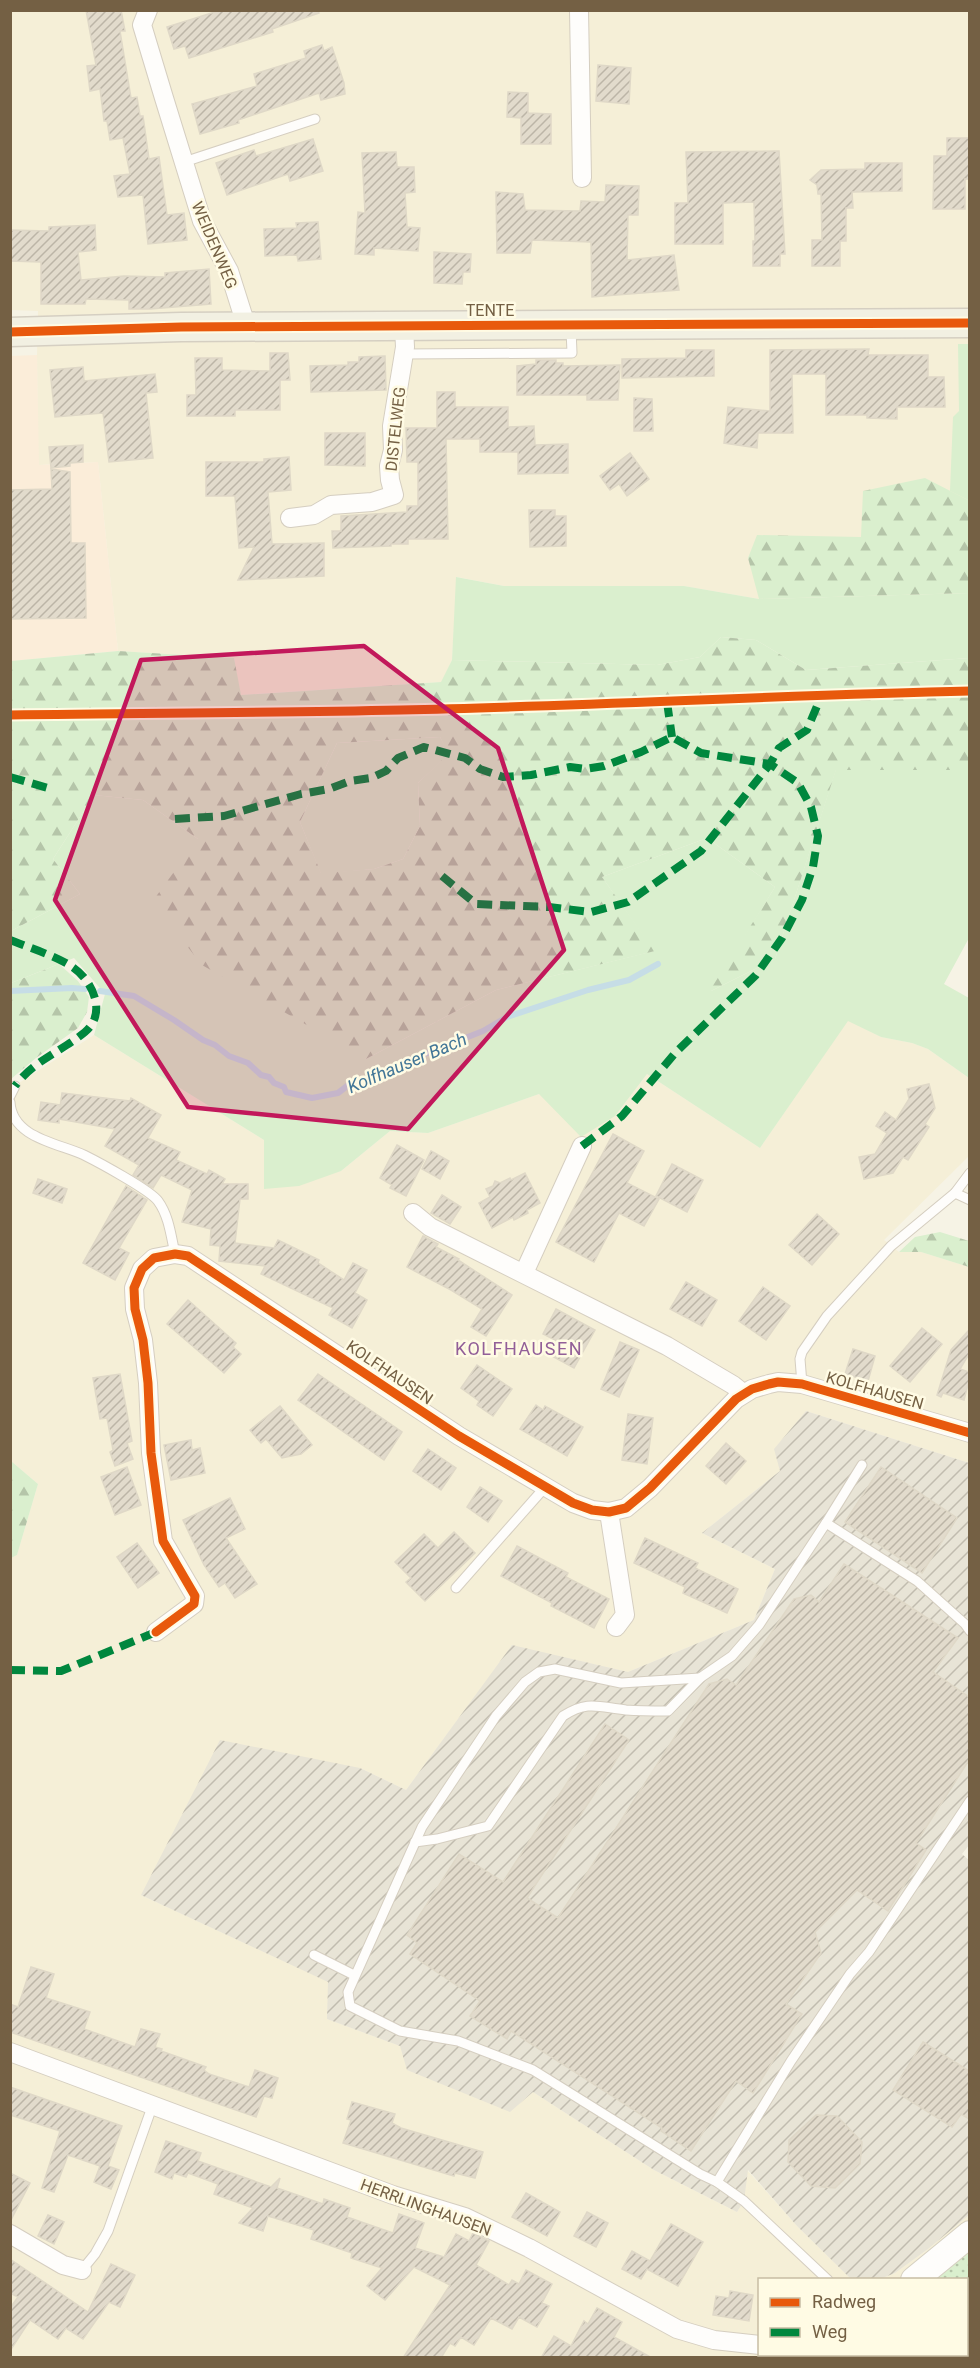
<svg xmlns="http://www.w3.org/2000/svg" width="980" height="2368" font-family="Roboto,sans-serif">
	<defs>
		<pattern id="industrial-furrows" width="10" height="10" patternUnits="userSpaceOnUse" patternTransform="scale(1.5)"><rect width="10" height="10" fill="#e8e4d6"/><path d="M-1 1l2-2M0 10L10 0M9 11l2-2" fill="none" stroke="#c1bcaf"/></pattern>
		<pattern id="forest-firs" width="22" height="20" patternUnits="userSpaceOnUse" patternTransform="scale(1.5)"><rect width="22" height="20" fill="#daefce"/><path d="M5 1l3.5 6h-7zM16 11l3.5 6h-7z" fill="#b5c5a9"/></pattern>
		<pattern id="park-dots" width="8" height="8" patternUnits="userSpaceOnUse" patternTransform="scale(1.5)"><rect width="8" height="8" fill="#daefce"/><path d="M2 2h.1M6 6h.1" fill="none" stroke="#b5c5a9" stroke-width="1.8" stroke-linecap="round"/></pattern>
		<pattern id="building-hatch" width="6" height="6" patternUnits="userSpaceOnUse" patternTransform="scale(1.5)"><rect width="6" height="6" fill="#e2dbcc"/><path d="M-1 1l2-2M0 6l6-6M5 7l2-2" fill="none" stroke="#bcb5a7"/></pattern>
	</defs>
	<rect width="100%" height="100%" fill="#f6f3e5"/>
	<!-- residential -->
	<g fill="#f5efd7">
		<polygon points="10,11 969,11 969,593 759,599 684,586 504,586 457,577 452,660 442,682 240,695 234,658 118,651 98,462 38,465 37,355 38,311 11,310"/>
		<polygon points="848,1020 881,1037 912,1043 928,1049 969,1078 969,1156 884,1240 899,1252 921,1252 969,1267 969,1463 806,1411 780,1471 702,1533 775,1569 754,1620 628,1672 512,1646 406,1790 360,1768 141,1895 329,1982 327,2019 400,2046 408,2070 510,2111 533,2092 654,2170 737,2212 744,2201 747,2170 797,2226 851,2279 760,2280 760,2354 966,2354 966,2280 880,2279 895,2273 928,2249 969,2215 969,2357 11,2357 10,1558 17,1555 38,1484 11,1461 11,1088 94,1035 264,1140 264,1188 341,1171 390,1131 428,1133 539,1094 615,1116 647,1074 760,1148"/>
	</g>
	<!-- commercial -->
	<polygon fill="#fbedd9" points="37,355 39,465 98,462 118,651 11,661 10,356"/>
	<!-- industrial -->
	<polygon fill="url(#industrial-furrows)" points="806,1411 969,1463 970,1844 962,1854 970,1861 969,2215 928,2249 895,2273 880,2279 851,2279 797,2226 748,2170 744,2201 737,2212 654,2170 533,2092 510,2112 407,2070 400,2046 327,2019 328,1982 141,1895 220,1740 360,1768 406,1790 512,1645 628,1672 754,1620 775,1569 702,1533 780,1471 774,1449"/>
	<!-- grass -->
	<g fill="#daefce">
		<polygon points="958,344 969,344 969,517 968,500 950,491 953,417 959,411"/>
		<polygon points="456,577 504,586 684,586 759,599 969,593 969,658 806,670 756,640 721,637 700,657 657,665 452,660"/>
		<polygon points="440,737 449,754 418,783 420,826 403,859 374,869 321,874 300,822 337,743"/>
		<polygon points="836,769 969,770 969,938 944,984 969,998 969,1078 928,1049 912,1043 881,1037 848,1021 760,1148 647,1074 615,1116 581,1137 539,1094 428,1133 390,1131 341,1171 299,1186 264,1189 264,1140 94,1035 105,994 74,958 11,983 11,931 80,894 53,859 94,795 143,800 198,839 366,1059 496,990 654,951 602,877 707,838 775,887 711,991 775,959"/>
	</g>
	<!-- forest -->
	<g fill="url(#forest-firs)" fill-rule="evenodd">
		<polygon points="925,478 968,500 969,593 759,599 748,558 757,535 861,537 863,491"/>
		<path d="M 721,637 L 756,640 L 806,670 L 969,658 L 970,770 L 836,770 L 775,959 L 709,992 L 775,887 L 707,838 L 602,877 L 655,951 L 496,990 L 366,1059 L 202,965 L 152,902 L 198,839 L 143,800 L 94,795 L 53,859 L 80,894 L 11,931 L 11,661 L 118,651 L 234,658 L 241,695 L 441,682 L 452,660 L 657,665 L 700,657 ZM 440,737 L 448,754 L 418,783 L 420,826 L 403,859 L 374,869 L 321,873 L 300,822 L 337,743 Z"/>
		<polygon points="59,964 78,981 89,997 87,1012 78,1028 36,1058 11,1079 11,983"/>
		<polygon points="940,1232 969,1241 969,1267 921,1252 899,1252 915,1237"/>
		<polygon points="11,1461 38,1484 17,1555 11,1558"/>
	</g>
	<!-- park -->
	<polygon fill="url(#park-dots)" points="969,2251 969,2357 888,2358 889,2354 966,2354 966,2280 936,2279"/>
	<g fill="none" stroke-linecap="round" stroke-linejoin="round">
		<!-- stream -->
		<g stroke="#c6dde6" stroke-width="6">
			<polyline points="10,991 72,988 85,989"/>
			<path d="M 100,991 L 134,996 L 174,1020 L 203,1040 L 215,1045 L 229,1056 L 248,1063 L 261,1075 L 269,1077 L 274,1083 L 284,1087 L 286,1092 L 312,1098 L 338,1093 L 351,1083 C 367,1085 384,1076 397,1065 L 483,1031 L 507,1017 L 588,990 L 629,980 L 658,964"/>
		</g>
	</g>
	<!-- building -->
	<g fill="url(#building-hatch)" stroke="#dfd8c7" stroke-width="1.5">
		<polygon points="86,10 121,10 125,31 120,31 131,98 137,97 140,116 143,116 149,159 159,157 167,215 184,213 187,240 148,244 143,195 118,197 114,176 130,174 123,138 110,140 107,121 104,121 100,89 90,91 87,66 96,65"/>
		<polygon points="221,10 318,10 319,13 272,29 273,32 189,58 185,46 174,49 167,27"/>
		<polygon points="322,45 324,51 332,47 344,83 345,94 321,100 319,93 238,120 239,123 200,134 192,104 257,86 254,74 306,58 304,51"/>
		<polygon points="598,65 631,68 629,104 596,101"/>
		<polygon points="508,92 528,93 528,113 551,114 551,144 521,144 521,118 507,117"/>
		<polygon points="947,138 969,138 969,179 965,179 965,209 933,209 934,156 947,156"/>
		<polygon points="313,139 323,171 290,181 288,174 227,195 216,163 254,150 256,156"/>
		<polygon points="779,151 785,254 780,254 780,266 753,266 753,241 755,241 754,202 723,203 723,244 675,244 675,203 688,203 686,152"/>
		<polygon points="396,152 397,167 414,167 415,192 405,193 407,227 420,228 418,251 374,248 374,255 355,254 358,212 365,213 362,153"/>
		<polygon points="865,163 902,163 902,191 852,192 853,208 846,208 846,241 840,241 840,266 812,266 812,240 822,240 821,194 818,194 817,185 810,180 821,170 865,169"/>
		<polygon points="606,185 639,186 638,215 628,215 627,260 674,255 679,290 592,297 591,242 532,240 530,253 497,253 496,192 523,194 525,210 580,211 581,201 605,202"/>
		<polygon points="318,222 321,259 298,261 297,255 265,256 264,229 297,228 296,223"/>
		<polygon points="95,225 96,250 78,252 81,280 124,276 165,277 165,273 209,269 211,304 150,309 129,309 129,300 86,299 85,304 41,304 41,262 10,261 10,230 49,231 49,227"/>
		<polygon points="434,252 471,254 470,272 463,272 462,284 434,283"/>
		<polygon points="869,349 868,355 928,355 928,377 944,377 945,407 897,407 897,419 867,418 867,415 826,415 826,374 792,374 793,433 758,433 757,448 724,443 728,407 770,411 770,350"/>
		<polygon points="686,350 714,350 714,376 622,378 622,359 686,358"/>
		<polygon points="270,353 288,353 290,380 280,380 280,410 235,410 235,416 187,416 187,395 196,395 195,358 222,358 222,370 270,371"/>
		<polygon points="385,356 386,390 311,392 310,366 348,365 348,362 359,362 359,357"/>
		<polygon points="536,360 556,360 556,363 563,363 563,366 620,365 618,400 587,400 587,395 517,395 517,366 536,364"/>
		<polygon points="83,367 84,381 155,374 157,392 146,393 153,458 109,462 103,413 55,417 50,370"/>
		<polygon points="437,392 455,392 455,407 508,407 508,427 534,426 535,445 568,444 568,473 518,474 518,452 480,452 480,439 446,439 448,539 408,539 408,544 391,544 391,546 333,548 332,531 341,531 341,516 407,512 407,506 418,506 418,462 407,462 406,428 437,428"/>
		<polygon points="634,398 652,399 653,431 634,431"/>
		<polygon points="325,433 365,433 365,466 325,465"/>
		<polygon points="83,445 83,462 70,463 70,466 51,468 49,447"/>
		<polygon points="630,453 649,479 627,496 619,484 610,490 600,476"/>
		<polygon points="289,457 291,490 268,492 272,544 324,543 324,576 238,580 254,547 239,548 235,496 206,496 206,462 264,462 264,459"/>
		<polygon points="51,469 70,472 71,543 85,543 86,618 10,619 10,490 52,489"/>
		<polygon points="529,510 555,510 555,516 566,516 566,546 530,547"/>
		<polygon points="929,1084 935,1108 925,1124 929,1127 908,1160 903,1157 893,1173 864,1179 859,1157 875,1154 887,1133 876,1126 885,1112 896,1120 909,1099 907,1089"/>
		<polygon points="62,1093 130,1101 131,1098 161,1115 148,1138 180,1152 176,1160 207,1174 209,1170 225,1179 222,1184 248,1184 248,1199 240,1199 235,1243 274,1248 278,1240 319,1260 318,1263 344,1280 353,1263 367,1270 355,1293 367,1300 352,1328 329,1315 333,1308 261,1274 265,1266 219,1261 220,1246 210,1245 211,1229 182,1222 192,1190 161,1175 153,1188 133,1175 139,1165 105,1146 115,1129 59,1119 59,1123 38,1120 41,1102 61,1105 60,1107"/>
		<polygon points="613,1134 644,1151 627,1183 659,1199 644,1226 619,1213 594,1262 556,1242"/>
		<polygon points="397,1145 424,1160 406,1196 390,1188 392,1185 380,1178"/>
		<polygon points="431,1151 449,1161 440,1179 422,1169"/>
		<polygon points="672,1164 703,1180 687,1212 656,1196"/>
		<polygon points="525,1173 540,1203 527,1210 528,1213 514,1220 513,1217 492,1228 479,1203 490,1197 486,1189 493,1186 495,1181 500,1183 510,1178 511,1180"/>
		<polygon points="38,1179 67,1189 62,1203 33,1193"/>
		<polygon points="126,1186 147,1200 119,1248 129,1253 115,1280 83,1263"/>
		<polygon points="442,1195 461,1207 450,1224 431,1213"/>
		<polygon points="817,1214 839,1234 812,1265 789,1245"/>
		<polygon points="423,1236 438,1244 436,1247 459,1259 458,1260 512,1295 486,1336 471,1327 482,1309 451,1290 407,1267"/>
		<polygon points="686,1282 717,1300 702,1326 670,1309"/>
		<polygon points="763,1287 790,1306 766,1340 739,1321"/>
		<polygon points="188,1300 236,1343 233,1347 241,1354 224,1373 167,1324"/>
		<polygon points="556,1309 595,1330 574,1368 550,1355 557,1341 543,1334"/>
		<polygon points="922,1328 942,1344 910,1382 890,1366"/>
		<polygon points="969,1330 969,1354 960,1369 969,1372 969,1381 964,1400 943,1393 941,1397 937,1395 951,1350"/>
		<polygon points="620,1342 639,1350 619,1397 601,1389"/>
		<polygon points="853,1349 875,1356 868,1381 845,1374"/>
		<polygon points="477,1365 512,1389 493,1416 477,1405 479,1401 461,1388"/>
		<polygon points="120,1374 132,1441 127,1443 133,1459 115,1466 110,1452 113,1450 107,1418 100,1419 93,1378"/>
		<polygon points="318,1374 402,1432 384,1460 298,1400"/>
		<polygon points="536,1405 543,1410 545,1406 583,1427 567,1456 520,1429"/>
		<polygon points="280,1406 312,1445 301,1454 282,1458 266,1439 261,1443 250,1430"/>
		<polygon points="628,1414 653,1418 647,1464 622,1460"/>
		<polygon points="191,1440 192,1450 200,1448 205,1473 171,1480 164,1445"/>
		<polygon points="726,1443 746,1461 726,1484 706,1466"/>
		<polygon points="428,1449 456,1468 441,1490 413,1471"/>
		<polygon points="127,1467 141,1505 115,1515 101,1477"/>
		<polygon points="881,1467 957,1518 922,1573 845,1522"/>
		<polygon points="480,1487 502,1501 488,1522 467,1507"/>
		<polygon points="230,1498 245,1529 226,1538 257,1584 235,1598 225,1583 219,1587 204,1565 183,1520"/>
		<polygon points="454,1532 475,1553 425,1601 406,1582 411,1578 395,1562 424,1534 438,1548"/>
		<polygon points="645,1538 698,1563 695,1568 738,1589 727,1613 683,1593 685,1587 634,1563"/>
		<polygon points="137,1543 159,1573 138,1588 117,1557"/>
		<polygon points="517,1546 568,1573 566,1577 609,1599 594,1628 551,1606 552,1603 501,1576"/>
		<polygon points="844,1564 958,1638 933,1672 969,1697 969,1760 916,1843 926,1850 888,1911 857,1890 815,1932 821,1953 786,2004 802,2014 753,2093 736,2081 691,2151 661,2131 662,2128 511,2031 507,2039 470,2016 480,2001 410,1954 417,1943 407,1935 459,1854 503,1882 605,1724 629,1740 527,1898 558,1918 709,1684 727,1679 736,1685 794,1599 811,1595 819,1602"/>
		<polygon points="31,1967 54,1974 46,1998 90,2012 84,2029 135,2047 141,2029 160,2034 155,2047 162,2049 161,2051 206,2067 204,2070 209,2074 249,2087 255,2070 278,2078 272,2098 264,2096 256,2117 10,2032 10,2004 18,2007"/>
		<polygon points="923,2042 969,2071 969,2119 961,2114 952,2127 893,2090"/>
		<polygon points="10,2087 122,2126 108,2166 119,2170 111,2189 94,2182 100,2166 68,2155 54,2192 42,2188 60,2131 10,2115"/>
		<polygon points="352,2102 395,2114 392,2123 401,2128 483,2152 475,2178 455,2173 454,2176 343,2143 351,2120 347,2119"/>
		<polygon points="816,2115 837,2116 862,2142 860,2164 835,2188 811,2186 788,2162 789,2140"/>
		<polygon points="166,2141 201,2153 198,2161 271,2187 280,2178 277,2188 323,2204 324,2199 350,2208 347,2217 393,2233 399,2214 424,2223 415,2248 444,2257 456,2234 469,2241 473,2233 489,2241 476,2265 509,2285 512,2280 519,2284 526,2270 552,2284 542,2303 549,2306 537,2327 519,2317 512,2329 491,2318 474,2345 461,2337 455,2346 450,2343 441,2358 403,2358 450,2285 414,2267 385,2300 367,2286 382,2268 351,2258 352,2253 311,2239 314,2230 268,2216 263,2231 239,2223 253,2208 214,2194 218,2184 188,2173 186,2177 174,2173 172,2179 155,2172"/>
		<polygon points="10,2173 30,2183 10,2222"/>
		<polygon points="526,2193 560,2212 547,2236 512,2217"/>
		<polygon points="587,2212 608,2223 596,2247 574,2236"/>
		<polygon points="48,2215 64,2222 54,2244 38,2236"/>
		<polygon points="671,2224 703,2242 678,2286 647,2269 641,2279 622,2269 632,2251 650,2261"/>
		<polygon points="10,2259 88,2312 111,2264 135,2275 120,2307 109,2302 83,2339 66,2328 58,2339 30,2320 10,2351 10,2308 18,2297 10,2293"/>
		<polygon points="730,2291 753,2295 749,2321 713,2315 716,2296 729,2298"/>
		<polygon points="597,2308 622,2322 614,2337 652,2358 541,2358 554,2336 571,2346 584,2321 588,2324"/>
	</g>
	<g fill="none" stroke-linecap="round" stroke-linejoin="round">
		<!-- lane casing -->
		<g stroke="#d5cec0" stroke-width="11">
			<g id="lane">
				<polyline points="184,162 315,119"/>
				<polyline points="404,354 572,353 571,329"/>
				<polyline points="10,1096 15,1086"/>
				<path d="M 10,1102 C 12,1138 58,1143 84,1155 C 98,1162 150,1190 158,1201 C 169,1216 171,1236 175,1254"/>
				<polyline points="955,1193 970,1200"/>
				<polyline points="802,1384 800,1359 802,1352 827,1316 891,1246 955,1193 970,1173"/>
				<polyline points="826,1523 862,1465"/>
				<polyline points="456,1588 546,1486"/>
				<polyline points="700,1678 621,1683 555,1669 539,1672 525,1682 496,1716 422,1827 348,1992 350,2006 400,2031 458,2041 533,2070 700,2174 717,2182"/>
				<path d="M 415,1842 L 437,1839 L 488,1826 L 563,1716 C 588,1700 598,1707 626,1710 C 640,1711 654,1711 668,1711 L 700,1678 L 732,1656 L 759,1625 L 826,1523 L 917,1581 L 965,1624 L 970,1631"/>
				<polyline points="314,1955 354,1975"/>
				<polyline points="82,2270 95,2254 108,2231 152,2107"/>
				<polyline points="828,2280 744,2201 717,2182 791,2061 850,1974 869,1952 970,1801"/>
			</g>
		</g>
		<!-- street casing -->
		<g stroke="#d5cec0" stroke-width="20">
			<g id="street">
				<polyline points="148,10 142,25 164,98 202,221 229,271 247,328"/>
				<polyline points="579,10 582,178"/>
				<polyline points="290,518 314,515 331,505 372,502 394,495 390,480 389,466 393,450 392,426 405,347 404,327"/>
				<polyline points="413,1213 430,1227 667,1346 733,1385 743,1393"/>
				<polyline points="524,1273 582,1146"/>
				<polyline points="609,1512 625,1615 616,1627"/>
				<polyline points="156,1632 194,1604 195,1596 163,1541 151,1453 148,1383 143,1340 135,1309 134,1288 142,1269 154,1258 175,1254 188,1256 459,1436 573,1503 592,1510 609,1512 626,1508 650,1488 736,1399 752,1389 769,1384 778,1382 802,1384 970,1433"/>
				<polyline points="10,2052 393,2195 465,2217 529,2248 677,2329 714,2340 760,2345"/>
				<polyline points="10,2234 63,2265 82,2270"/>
				<polyline points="875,2358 876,2354"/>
			</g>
		</g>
		<!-- secondary casing -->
		<g stroke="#d6d0c1" stroke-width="28">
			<polyline id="secondary" points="914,2280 970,2234"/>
		</g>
		<!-- primary casing -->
		<g stroke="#d5cfc2" stroke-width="31">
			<polyline id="primary" points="10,332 181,327 970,323"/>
		</g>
		<!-- lane -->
		<use href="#lane" stroke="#fefdfb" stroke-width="9"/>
		<!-- street -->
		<use href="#street" stroke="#fefdfb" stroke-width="18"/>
		<!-- secondary -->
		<use href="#secondary" stroke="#fefdfb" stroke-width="26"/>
		<!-- primary -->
		<use href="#primary" stroke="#f2f0e2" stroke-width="28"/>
		<!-- quiet -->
		<g stroke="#00873e" stroke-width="8" stroke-dasharray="15 8" stroke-linecap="butt">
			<polyline points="667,702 672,737"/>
			<polyline points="10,777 48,788"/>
			<polyline points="175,819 224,816 301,794 329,789 350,781 371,778 386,771 398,758 424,747 465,758 480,769 503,777 531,775 570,767 585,769 604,766 641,752 672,737 701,753 770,764 701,851 628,902 591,912 549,907 476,904 442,876"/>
			<path d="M 10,940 C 30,948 53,955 71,966 C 92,979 108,1013 85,1032 C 62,1051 33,1061 15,1086"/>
			<polyline points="582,1146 622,1116 676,1052 756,975 782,938 802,900 813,867 818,836 811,807 798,783 770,764 779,748 807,730 822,694"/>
			<polyline points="10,1670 61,1671 156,1632"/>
		</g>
		<!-- cycleway casing -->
		<g stroke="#fffbe4" stroke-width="13">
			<g id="cycleway">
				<polyline points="10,332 181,327 970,323"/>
				<path d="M 10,715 C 141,713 271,713 401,710 C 591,706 780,695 970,691"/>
				<polyline points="156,1632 194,1604 195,1596 163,1541 151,1453 148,1383 143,1340 135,1309 134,1288 142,1269 154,1258 175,1254 188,1256 459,1436 573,1503 592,1510 609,1512 626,1508 650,1488 736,1399 752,1389 769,1384 778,1382 802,1384 970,1433"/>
			</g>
		</g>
		<!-- cycleway -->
		<use href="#cycleway" stroke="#e8590c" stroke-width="9"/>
	</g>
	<!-- marked area -->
	<path fill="#c2185b" fill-opacity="0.2" stroke="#c2185b" stroke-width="4.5" stroke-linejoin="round" d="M 364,646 L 498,748 L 564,950 L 408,1129 L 188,1107 L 55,900 L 141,660 Z"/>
	<g text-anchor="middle" stroke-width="5" stroke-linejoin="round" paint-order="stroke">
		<!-- street labels -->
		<g font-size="16" fill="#746044" stroke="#fffbe4">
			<text transform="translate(215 245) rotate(67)" y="6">WEIDENWEG</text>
			<text x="490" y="316">TENTE</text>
			<text transform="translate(395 429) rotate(-84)" y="6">DISTELWEG</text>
			<text transform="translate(390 1372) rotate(34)" y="6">KOLFHAUSEN</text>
			<text transform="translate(875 1390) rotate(16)" y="6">KOLFHAUSEN</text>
			<text transform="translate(426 2207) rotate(20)" y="6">HERRLINGHAUSEN</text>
		</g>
		<!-- water labels -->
		<g font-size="18" font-style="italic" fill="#427697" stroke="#fffbe4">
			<text transform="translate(407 1063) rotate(-23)" y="6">Kolfhauser Bach</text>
		</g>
		<!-- neighbourhood labels -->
		<g font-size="18" letter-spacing="1.5" fill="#925f98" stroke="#fffbe4">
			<text x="519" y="1355">KOLFHAUSEN</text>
		</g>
	</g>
	<!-- border -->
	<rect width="980" height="2368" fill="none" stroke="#746044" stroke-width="24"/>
	<!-- legend -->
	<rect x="758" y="2278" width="210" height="78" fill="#fffbe4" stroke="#c7bda4" stroke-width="1.5"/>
	<rect x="770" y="2298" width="30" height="9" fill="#e8590c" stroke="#c7bda4" stroke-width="1.5"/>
	<text x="812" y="2308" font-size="18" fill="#746044">Radweg</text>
	<rect x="770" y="2328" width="30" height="9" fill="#00873e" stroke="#c7bda4" stroke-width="1.5"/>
	<text x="812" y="2338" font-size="18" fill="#746044">Weg</text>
</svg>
